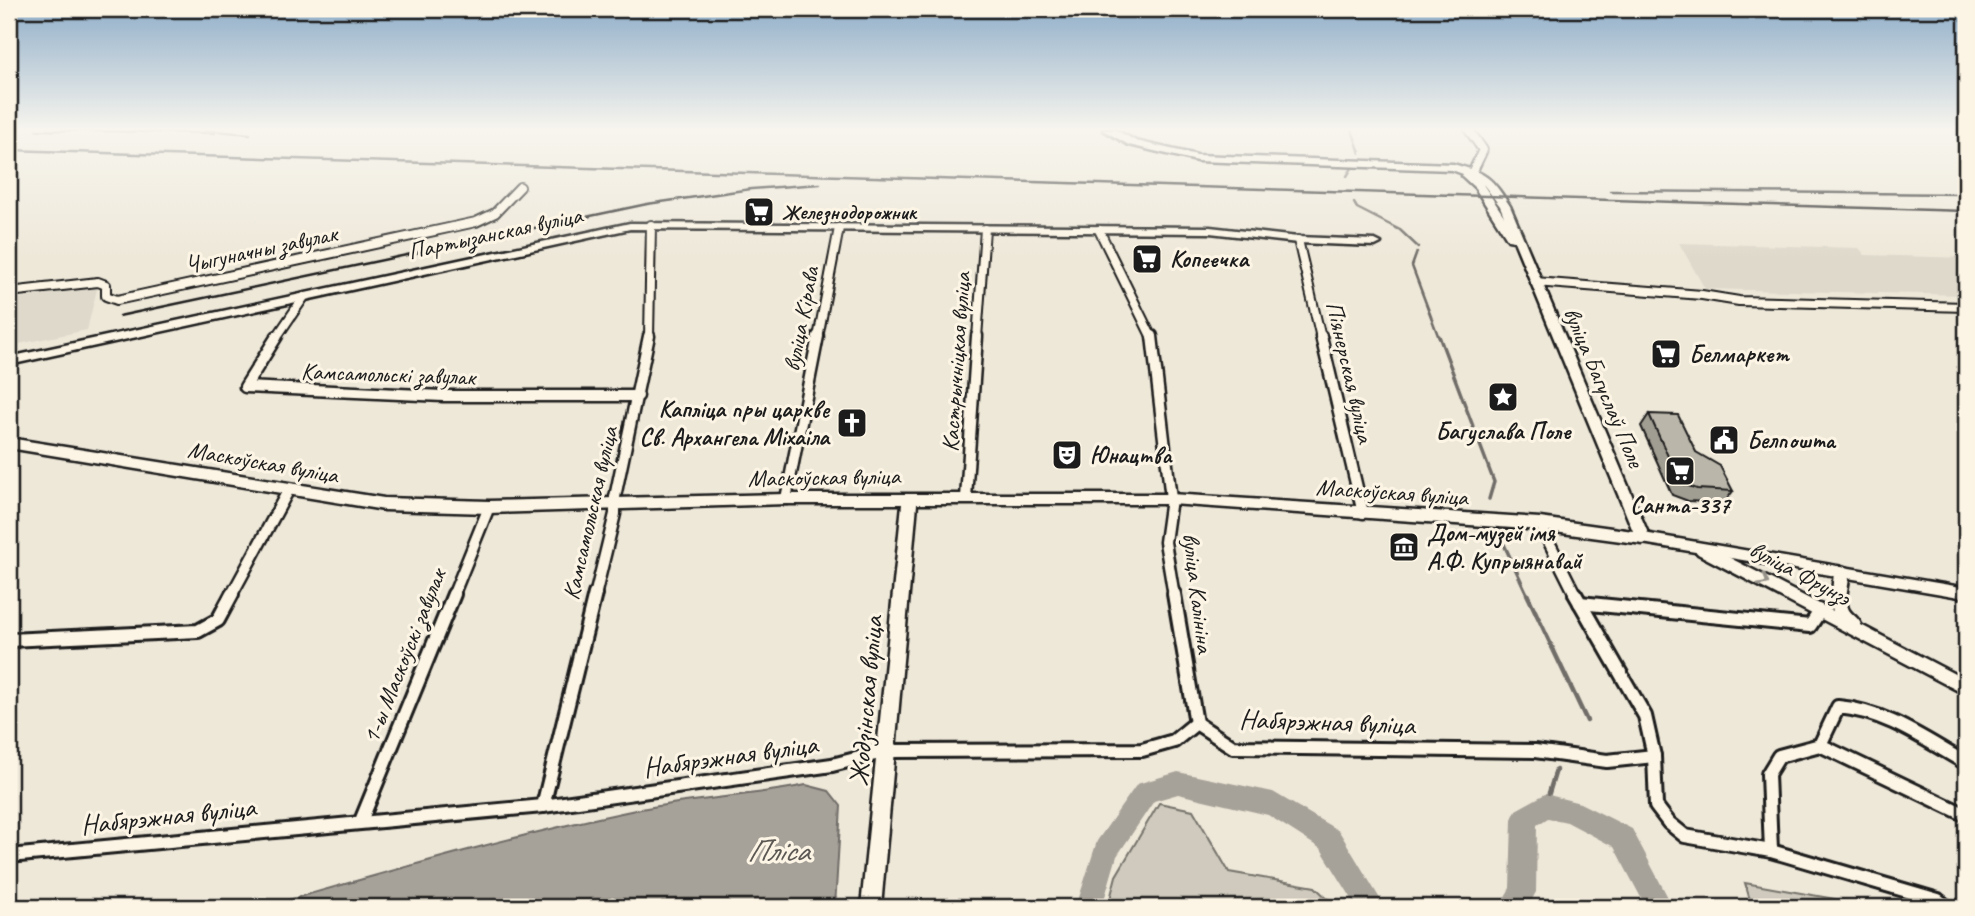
<svg xmlns="http://www.w3.org/2000/svg" width="1975" height="916" font-family="Caveat,sans-serif">
	<rect width="100%" height="100%" fill="#eee8d9"/>
	<filter id="ink" filterUnits="userSpaceOnUse"><feTurbulence type="fractalNoise" baseFrequency=".0143" numOctaves="2"/><feDisplacementMap in="SourceGraphic" scale="14" xChannelSelector="R" yChannelSelector="G"/><feConvolveMatrix kernelMatrix="1 2 1 2 8 2 1 2 1" color-interpolation-filters="sRGB"/></filter>
	<g filter="url(#ink)">
		<!-- built -->
		<g fill="#ded9cb">
			<polygon points="1679,243 1859,248 1865,255 1966,258 1966,295 1705,289"/>
			<polygon points="98,285 87,330 9,346 9,300"/>
		</g>
		<!-- green -->
		<g fill="#cfcabd" stroke="#76736c" stroke-width="2">
			<polygon points="1159,803 1193,810 1229,872 1315,887 1336,907 1108,907 1116,876"/>
			<polygon points="1745,883 1880,907 1752,907"/>
		</g>
		<!-- water -->
		<path fill="#a7a299" stroke="#6f6c67" stroke-width="2" d="M 806,785 L 829,791 L 841,806 L 835,907 L 281,907 L 285,901 C 398,869 511,836 626,812 C 685,799 746,797 806,785 Z"/>
		<g fill="none" stroke-linecap="round" stroke-linejoin="round">
			<!-- stream-far2 -->
			<g stroke="#6f6c67" stroke-width="2.5">
				<polyline points="1352,130 1360,153"/>
				<polyline points="1347,176 1352,168"/>
				<polyline points="1354,203 1357,208 1400,230 1418,247"/>
				<polyline points="1417,252 1412,266 1439,338"/>
			</g>
			<!-- stream-far1 -->
			<g stroke="#6f6c67" stroke-width="3.5">
				<polyline points="1439,336 1494,482 1489,499"/>
				<polyline points="1501,538 1528,596"/>
			</g>
			<!-- stream -->
			<g stroke="#6f6c67" stroke-width="4.5">
				<polyline points="1527,594 1587,721"/>
				<polyline points="1545,806 1556,770"/>
			</g>
			<!-- river -->
			<g fill="#a7a299" fill-rule="evenodd">
				<polygon points="1178,772 1273,792 1339,831 1385,907 1357,907 1321,849 1268,815 1178,794 1154,801 1117,856 1102,907 1076,907 1097,841 1137,784"/>
				<polygon points="1545,794 1580,803 1632,829 1673,907 1646,907 1614,847 1567,822 1548,818 1537,825 1536,892 1528,907 1499,907 1510,888 1512,819 1516,810"/>
			</g>
			<!-- street-far2 casing -->
			<g stroke="#1c1c1c" stroke-width="12">
				<g id="street-far2">
					<polyline points="1469,130 1483,150 1472,173"/>
					<polyline points="1099,230 1152,338"/>
					<polyline points="1298,240 1321,338"/>
					<polyline points="1535,282 1702,295 1739,301 1966,307"/>
					<polyline points="9,292 98,282 106,285 106,296 117,300 476,222 495,213 520,187"/>
					<polyline points="276,338 304,297"/>
					<polyline points="649,338 651,225"/>
					<polyline points="818,338 839,228"/>
					<polyline points="977,338 985,229"/>
				</g>
			</g>
			<!-- street-far1 casing -->
			<g stroke="#1c1c1c" stroke-width="15">
				<g id="street-far1">
					<polyline points="277,336 245,387 443,396 638,396"/>
					<polyline points="1152,336 1171,499 1165,542 1174,596"/>
					<polyline points="1321,336 1363,513"/>
					<polyline points="966,498 977,336"/>
					<polyline points="786,499 818,336"/>
					<polyline points="1540,524 1576,596"/>
					<polyline points="1643,538 1966,593"/>
					<polyline points="231,596 288,491"/>
					<polyline points="453,596 489,507"/>
					<polyline points="595,596 615,514 615,497 649,336"/>
				</g>
			</g>
			<!-- street casing -->
			<g stroke="#1c1c1c" stroke-width="18">
				<g id="street">
					<polyline points="1174,594 1196,723"/>
					<polyline points="1575,594 1645,716 1654,756 1656,806 1669,823 1685,836 1771,851 1938,900 1947,907"/>
					<polyline points="1580,603 1810,626 1820,611"/>
					<polyline points="9,640 198,631 218,620 232,594"/>
					<polyline points="1820,745 1966,815"/>
					<polyline points="543,806 595,594"/>
					<polyline points="361,821 454,594"/>
					<path d="M 1771,851 L 1768,774 L 1779,756 L 1820,745 L 1838,707 C 1886,711 1925,740 1966,763"/>
					<polyline points="9,856 543,806 832,765 887,751 1142,750 1174,741 1196,723 1233,747 1535,751 1607,761 1654,756"/>
				</g>
			</g>
			<!-- secondary casing -->
			<g stroke="#1c1c1c" stroke-width="5">
				<g id="secondary">
					<path d="M 1103,130 L 1116,130 L 1136,141 L 1197,155 L 1453,164 C 1487,173 1491,177 1510,206 L 1650,538 L 1648,542 L 1643,544 L 1540,530 L 1171,504 L 917,504 L 881,907 L 861,907 L 902,504 L 786,504 L 489,513 L 384,510 L 9,448 L 9,438 L 384,498 L 489,501 L 786,494 L 1171,494 L 1540,518 L 1633,531 L 1514,241 L 1508,240 L 1475,188 L 1462,176 L 1463,174 L 1452,170 L 1197,161 L 1129,145 ZM 1483,184 L 1500,206 L 1504,216 L 1484,186 Z"/>
					<polygon points="630,223 1210,227 1298,237 1375,240 1381,243 1375,246 1298,243 1210,233 630,229 9,365 9,357"/>
					<path d="M 1703,544 L 1833,611 L 1831,604 L 1834,572 L 1837,568 L 1842,566 L 1847,568 C 1853,581 1842,595 1848,608 C 1851,615 1859,617 1861,625 L 1966,680 L 1966,695 L 1698,554 L 1695,550 L 1698,546 Z"/>
				</g>
			</g>
			<!-- street-far2 -->
			<use href="#street-far2" stroke="#fcf5e5" stroke-width="8"/>
			<!-- street-far1 -->
			<use href="#street-far1" stroke="#fcf5e5" stroke-width="10"/>
			<!-- street -->
			<use href="#street" stroke="#fcf5e5" stroke-width="12"/>
			<!-- secondary -->
			<use href="#secondary" fill="#fcf5e5" fill-rule="evenodd"/>
			<!-- rail -->
			<g stroke="#1c1c1c" stroke-width="2.5">
				<polyline points="36,130 215,133"/>
				<polyline points="205,130 250,134"/>
				<polyline points="9,150 1966,211"/>
				<polyline points="1610,191 1966,194"/>
				<polyline points="119,316 647,204 751,189 820,184"/>
			</g>
		</g>
		<!-- wall -->
		<g fill="#a09d92" stroke="#1c1c1c" stroke-width="2">
			<polygon points="1649,414 1733,491 1724,503 1688,501 1672,495 1641,426"/>
			<polygon points="1399,536 1412,550 1410,554 1400,553 1398,540"/>
		</g>
		<!-- building -->
		<g fill="#bab6aa" stroke="#1c1c1c" stroke-width="2">
			<polygon points="1649,414 1678,415 1696,452 1720,466 1733,491 1697,489 1680,483"/>
			<polygon points="1399,536 1409,537 1412,550 1402,549"/>
		</g>
		<!-- one-way arrows -->
		<defs><path id="oneway-chevron" d="M-2-3.5L2.5 0L-2 3.5" fill="none" stroke-width="1.6" stroke-linecap="round" stroke-linejoin="round" transform="scale(1.75)"/></defs>
		<use stroke="#97938b" href="#oneway-chevron" transform="translate(1764 581) rotate(28)"/>
	</g>
	<!-- sky -->
	<linearGradient id="sky" x2="0" y2="1"><stop stop-color="#8eadc8"/><stop offset="0.5" stop-color="#f7f5ee"/><stop offset="1" stop-color="#f7f5ee" stop-opacity="0"/></linearGradient>
	<rect width="1975" height="258" fill="url(#sky)"/>
	<!-- icons -->
	<defs>
		<g id="supermarket-square" transform="scale(1.575)"><rect x="-9" y="-9" width="18" height="18" rx="4" fill="#1c1c1c" stroke="#fcf5e5"/><path d="M-6-5.5h2.5l.6 2H6L4.5 2H-2.5L-4.4-4H-6ZM-1.5 3.2a1.3 1.3 0 1 0 .1 0ZM3 3.2a1.3 1.3 0 1 0 .1 0Z" fill="#fff"/></g>
		<g id="sight-square" transform="scale(1.575)"><rect x="-9" y="-9" width="18" height="18" rx="4" fill="#1c1c1c" stroke="#fcf5e5"/><path d="M0-6L1.8-2.2L6-1.7L2.9 1.2L3.7 5.4L0 3.3L-3.7 5.4L-2.9 1.2L-6-1.7L-1.8-2.2Z" fill="#fff"/></g>
		<g id="church-square" transform="scale(1.575)"><rect x="-9" y="-9" width="18" height="18" rx="4" fill="#1c1c1c" stroke="#fcf5e5"/><path d="M-1.2-6h2.4v3.5h3.3v2.4h-3.3V6h-2.4V-.1h-3.3v-2.4h3.3Z" fill="#fff"/></g>
		<g id="civic-square" transform="scale(1.575)"><rect x="-9" y="-9" width="18" height="18" rx="4" fill="#1c1c1c" stroke="#fcf5e5"/><path d="M-.6-6.5H3V-4.5H.6V-3L4-1V1h2V6H-6V1h2V-1L-.6-3ZM-1.2 2.5V6h2.4V2.5Z" fill="#fff"/></g>
		<g id="theatre-square" transform="scale(1.575)"><rect x="-9" y="-9" width="18" height="18" rx="4" fill="#1c1c1c" stroke="#fcf5e5"/><path d="M-5-5.5Q0-4 5-5.5V0Q5 5 0 6Q-5 5-5 0ZM-3.3-2.5H-1v1.5H-3.3ZM1-2.5H3.3v1.5H1ZM-2.8 1Q0 5.5 2.8 1Z" fill="#fff"/></g>
		<g id="museum-square" transform="scale(1.575)"><rect x="-9" y="-9" width="18" height="18" rx="4" fill="#1c1c1c" stroke="#fcf5e5"/><path d="M0-6L6-3V-2H-6V-3ZM-5-1h2V3h-2ZM-1-1h2V3h-2ZM3-1h2V3H3ZM-6 4H6V6H-6Z" fill="#fff"/></g>
	</defs>
	<g fill-rule="evenodd">
		<use href="#supermarket-square" x="759" y="212"/>
		<use href="#supermarket-square" x="1147" y="259"/>
		<use href="#supermarket-square" x="1666" y="354"/>
		<use href="#sight-square" x="1503" y="397"/>
		<use href="#church-square" x="852" y="423"/>
		<use href="#civic-square" x="1724" y="440"/>
		<use href="#theatre-square" x="1067" y="455"/>
		<use href="#supermarket-square" x="1680" y="471"/>
		<use href="#museum-square" x="1404" y="547"/>
	</g>
	<g text-anchor="middle" stroke-width="6" stroke-linejoin="round" paint-order="stroke">
		<!-- far-poi labels -->
		<g font-size="21" font-weight="bold" fill="#1c1c1c" stroke="#fcf5e5" text-anchor="start">
			<text x="782" y="219">Железнодорожник</text>
		</g>
		<!-- street labels -->
		<g font-size="24" fill="#1c1c1c" stroke="#fcf5e5">
			<text transform="translate(495 233) rotate(-12)" y="8">Партызанская вуліца</text>
			<text transform="translate(261 249) rotate(-12)" y="8">Чыгуначны завулак</text>
			<text transform="translate(801 319) rotate(-79)" y="8">вуліца Кірава</text>
			<text transform="translate(956 362) rotate(-86)" y="8">Кастрычніцкая вуліца</text>
			<text transform="translate(1350 372) rotate(77)" y="8">Піянерская вуліца</text>
			<text transform="translate(388 374) rotate(2)" y="8">Камсамольскі завулак</text>
			<text transform="translate(1604 387) rotate(67)" y="8">вуліца Багуслаў Поле</text>
			<text transform="translate(263 462) rotate(10)" y="8">Маскоўская вуліца</text>
			<text transform="translate(824 477) rotate(-1)" y="8">Маскоўская вуліца</text>
			<text transform="translate(1392 492) rotate(4)" y="8">Маскоўская вуліца</text>
			<text transform="translate(590 513) rotate(-77)" y="8">Камсамольская вуліца</text>
			<text transform="translate(1800 573) rotate(28)" y="8">вуліца Фрунзэ</text>
			<text transform="translate(1198 593) rotate(83)" y="8">вуліца Калініна</text>
			<text transform="translate(404 656) rotate(-68)" y="8">1-ы Маскоўскі завулак</text>
		</g>
		<!-- poi labels -->
		<g font-size="24" font-weight="bold" fill="#1c1c1c" stroke="#fcf5e5" text-anchor="start">
			<text x="1170" y="267">Копеечка</text>
			<text x="1689" y="362">Белмаркет</text>
			<text x="829" y="417" text-anchor="end">Капліца пры царкве<tspan x="829" dy="28">Св. Архангела Міхаіла</tspan></text>
			<text x="1503" y="439" text-anchor="middle">Багуслава Поле</text>
			<text x="1747" y="448">Белпошта</text>
			<text x="1090" y="463">Юнацтва</text>
			<text x="1680" y="513" text-anchor="middle">Санта-337</text>
			<text x="1427" y="541">Дом-музей імя<tspan x="1427" dy="28">А.Ф. Купрыянавай</tspan></text>
		</g>
		<!-- near-street labels -->
		<g font-size="28" fill="#1c1c1c" stroke="#fcf5e5">
			<text transform="translate(865 701) rotate(-85)" y="10">Жодзінская вуліца</text>
			<text transform="translate(1327 721) rotate(2)" y="10">Набярэжная вуліца</text>
			<text transform="translate(730 755) rotate(-8)" y="10">Набярэжная вуліца</text>
			<text transform="translate(168 815) rotate(-6)" y="10">Набярэжная вуліца</text>
		</g>
		<!-- near-water labels -->
		<g font-size="32" font-style="italic" fill="#5b5854" stroke="#fcf5e5">
			<text x="778" y="861">Пліса</text>
		</g>
	</g>
	<!-- margin -->
	<rect width="1975" height="916" fill="none" stroke="#fcf5e5" stroke-width="35"/>
	<rect x="18" y="18" width="1940" height="881" fill="none" stroke="#1c1c1c" stroke-width="2.5" filter="url(#ink)"/>
</svg>
